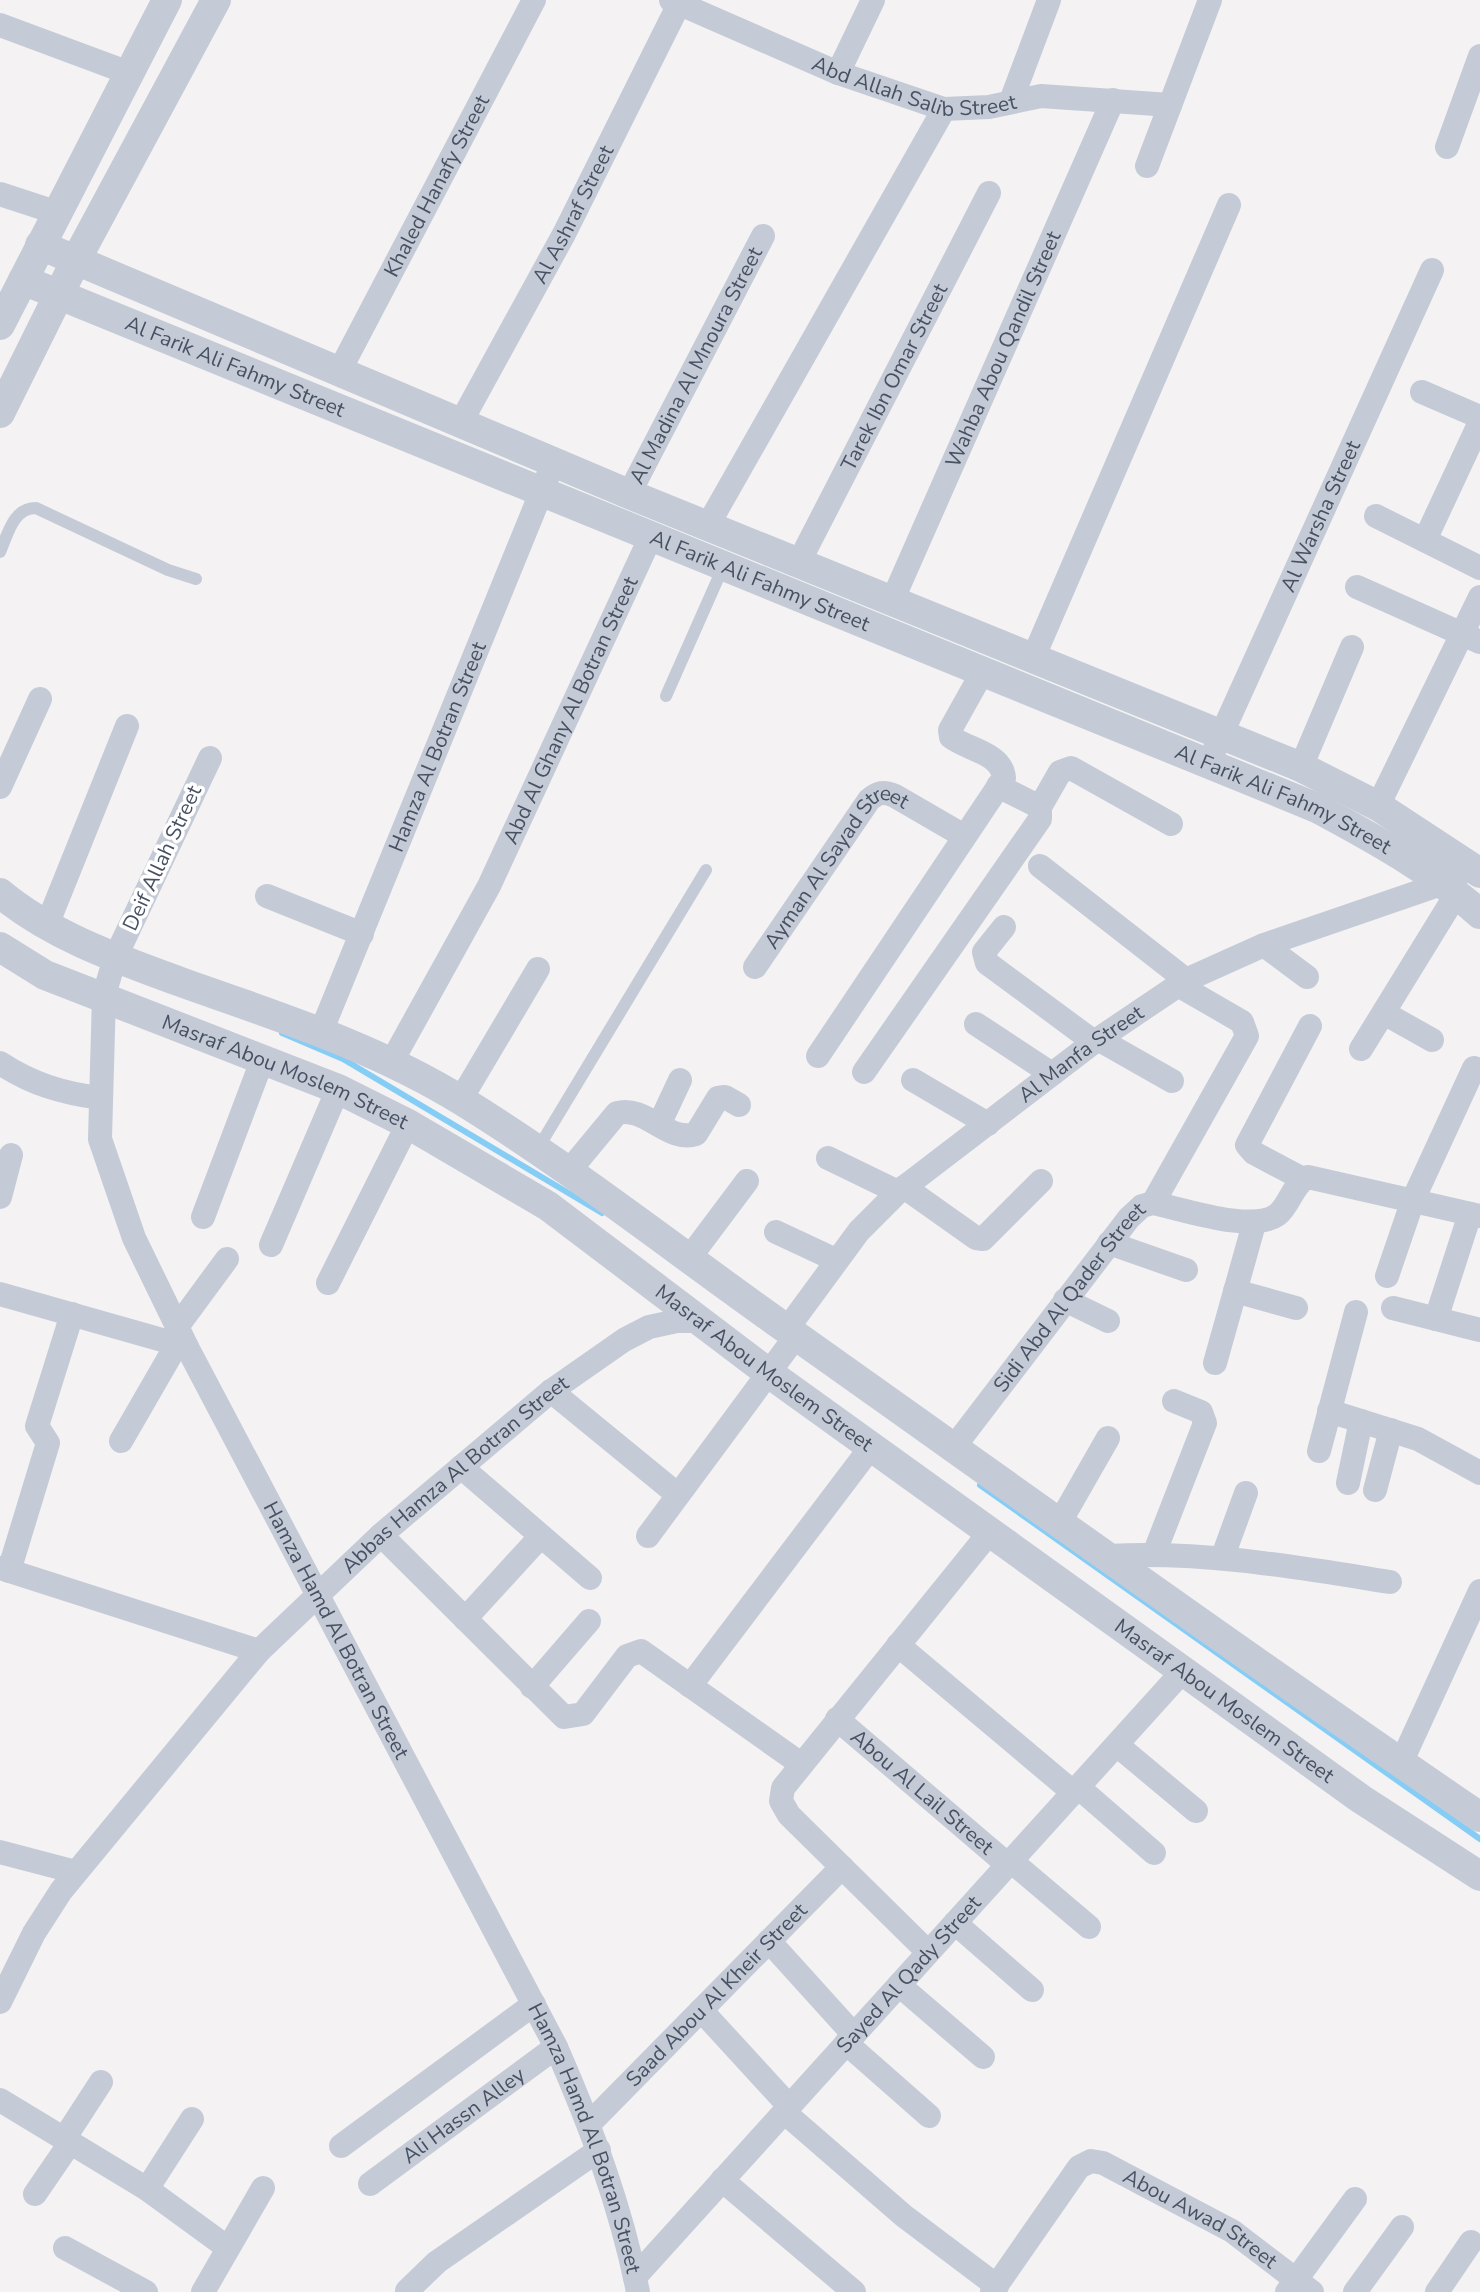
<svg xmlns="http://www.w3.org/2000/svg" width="1480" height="2292" font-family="'Nunito Sans',sans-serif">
	<rect width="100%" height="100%" fill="#f4f2f2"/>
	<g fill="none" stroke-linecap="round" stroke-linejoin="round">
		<!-- stream -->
		<g stroke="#86cdf6" stroke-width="6">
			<polyline points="282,1033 343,1059 602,1213"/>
			<polyline points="980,1485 1480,1839"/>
		</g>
		<!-- service -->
		<g stroke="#c4cbd7" stroke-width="12">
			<path d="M 0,552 C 8,534 13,508 36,508 L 168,570 L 196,579"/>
			<polyline points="666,696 724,565"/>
			<polyline points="537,1150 706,870"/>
		</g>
		<!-- minor -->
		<g stroke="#c4cbd7" stroke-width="24">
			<path id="s1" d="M 671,0 L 838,73 L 944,109 L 989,107 L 1041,96 L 1170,105"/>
			<polyline points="0,25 129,73"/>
			<polyline points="838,73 873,0"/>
			<polyline points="1011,101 1049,0"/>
			<polyline points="1447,147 1480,56"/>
			<polyline points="1147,166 1210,0"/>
			<polyline points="0,194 58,213"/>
			<path id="s2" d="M 340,370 L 534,0"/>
			<polyline points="1422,392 1480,417"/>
			<path id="s3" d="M 461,422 L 564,234 L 679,4"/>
			<path id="s4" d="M 629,494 L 763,236"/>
			<polyline points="1376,516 1480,568"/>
			<polyline points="708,525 944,109"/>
			<polyline points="1425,540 1480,422"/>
			<path id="s5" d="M 799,562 L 989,193"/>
			<polyline points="1357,587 1480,642"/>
			<path id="s6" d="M 893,599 L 1113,100"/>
			<polyline points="1034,656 1229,205"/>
			<path id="s7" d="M 210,758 L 115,958 L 104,995 L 100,1139 L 134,1238 L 187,1347 L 556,2047 C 591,2127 621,2206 638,2292"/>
			<path id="s8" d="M 1209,762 L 1432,270"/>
			<polyline points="1301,767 1352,647"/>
			<polyline points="0,787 40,699"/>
			<polyline points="1378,806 1480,597"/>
			<polyline points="1040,807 1060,772 1071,768 1171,824"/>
			<polyline points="1040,866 1186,980"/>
			<polyline points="267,896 362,934"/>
			<polyline points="47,925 127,726"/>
			<polyline points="1004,927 984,952 987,963 1094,1042"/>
			<polyline points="1264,945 1307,977"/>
			<path id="s9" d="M 755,967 L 869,800 C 878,792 884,791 895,796 L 964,836"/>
			<polyline points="1384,1013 1432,1040"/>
			<polyline points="976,1024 1052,1074"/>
			<path id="s10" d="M 321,1032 L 554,461"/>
			<polyline points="1098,1039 1172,1081"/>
			<polyline points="1361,1049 1457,893"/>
			<path d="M 818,1056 L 1004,778 C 1002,753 968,750 951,737 L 950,730 L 983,671"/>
			<path d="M 0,1063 C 32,1084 62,1093 100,1098"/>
			<path id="s11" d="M 391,1063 L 489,886 L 651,536"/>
			<polyline points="864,1072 1040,819 1040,807 998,786"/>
			<polyline points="913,1080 988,1124"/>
			<polyline points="461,1099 538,969"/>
			<polyline points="659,1125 680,1080"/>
			<polyline points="828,1158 898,1192"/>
			<path d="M 569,1171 L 617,1113 C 646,1105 667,1143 696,1134 L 718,1098 L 725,1097 L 739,1105"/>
			<polyline points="1303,1179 1254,1153 1247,1145 1310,1026"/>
			<polyline points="904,1187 976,1238 983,1239 1041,1181"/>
			<polyline points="0,1197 11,1155"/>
			<polyline points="1153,1203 1247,1036 1242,1022 1178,985"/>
			<polyline points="203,1217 263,1058"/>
			<polyline points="776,1232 836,1260"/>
			<polyline points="1109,1243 1186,1270"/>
			<polyline points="271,1245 338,1089"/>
			<polyline points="690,1257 747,1181"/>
			<polyline points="1387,1276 1413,1200 1474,1068"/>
			<polyline points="328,1283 408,1124"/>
			<polyline points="1235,1291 1296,1308"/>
			<polyline points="0,1294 187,1347"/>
			<polyline points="1065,1300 1108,1321"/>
			<polyline points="1393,1308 1480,1330"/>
			<polyline points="1436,1319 1470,1214"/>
			<polyline points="177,1327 227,1259"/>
			<path id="s12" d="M 787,1329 L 859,1231 L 898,1192 L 1094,1042 L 1186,980 L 1264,945 L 1456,879"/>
			<polyline points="1215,1363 1254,1224"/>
			<polyline points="551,1391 678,1495"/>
			<polyline points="1329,1411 1418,1439 1480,1473"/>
			<polyline points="121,1441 177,1344"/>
			<path id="s13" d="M 954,1447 L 1129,1218 L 1142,1206 L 1153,1203 C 1183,1209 1252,1233 1277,1215 C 1290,1205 1293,1183 1308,1177 L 1480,1216"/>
			<polyline points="1319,1451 1356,1312"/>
			<polyline points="461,1467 590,1578"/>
			<polyline points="1348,1483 1361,1421"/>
			<polyline points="1375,1490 1391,1430"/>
			<polyline points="1060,1522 1108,1438"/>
			<polyline points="381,1535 564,1717 583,1714 627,1656 641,1651 801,1764"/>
			<polyline points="648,1536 796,1336"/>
			<polyline points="1154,1554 1205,1423 1201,1412 1174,1401"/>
			<path d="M 1109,1556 C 1206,1551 1295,1567 1390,1582"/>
			<polyline points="1223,1556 1246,1493"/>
			<polyline points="0,1568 259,1651"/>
			<polyline points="9,1571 48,1443 37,1426 72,1314"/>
			<polyline points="465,1619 541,1536"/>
			<polyline points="898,1645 1074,1793"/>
			<polyline points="690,1686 871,1447"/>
			<polyline points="532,1687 589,1621"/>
			<path id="s14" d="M 837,1719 L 1008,1865"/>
			<polyline points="1117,1745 1196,1811"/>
			<polyline points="1401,1763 1480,1591"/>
			<polyline points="1078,1787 1154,1853"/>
			<polyline points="0,1852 76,1872"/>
			<polyline points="1011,1861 1089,1927"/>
			<polyline points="955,1923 1032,1990"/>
			<polyline points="769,1941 854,2035"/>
			<polyline points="928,1952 789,1815 781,1801 783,1788 990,1532"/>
			<polyline points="899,1985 983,2057"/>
			<path id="s15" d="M 0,2002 L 34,1933 L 61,1891 L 259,1651 L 381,1535 L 551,1391 L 624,1340 L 649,1327 L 677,1321 L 701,1321"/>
			<polyline points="701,2010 789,2106"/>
			<polyline points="846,2043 929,2116"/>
			<polyline points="0,2100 147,2189 228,2248"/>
			<polyline points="784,2112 904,2216 997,2286"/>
			<path id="s16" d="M 590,2123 L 842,1867"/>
			<polyline points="64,2139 101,2082"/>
			<polyline points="341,2146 534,2004"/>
			<polyline points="722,2180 854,2292"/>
			<path id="s17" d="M 370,2184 L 556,2047"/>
			<polyline points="147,2189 192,2119"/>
			<polyline points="35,2194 70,2143"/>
			<polyline points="65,2248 146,2292"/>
			<path id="s18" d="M 635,2277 L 1183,1671"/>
			<polyline points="407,2291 437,2262 599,2150"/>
			<polyline points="203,2292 263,2188"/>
			<path id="s19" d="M 992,2292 L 1079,2167 L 1091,2161 L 1103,2163 L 1232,2231 L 1312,2292"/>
			<polyline points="1287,2292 1355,2199"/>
			<polyline points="1355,2292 1402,2227"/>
			<polyline points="1437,2292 1471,2242"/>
		</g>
		<!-- tertiary -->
		<g stroke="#c4cbd7" stroke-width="30">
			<polyline points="40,245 629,494 1301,767 1378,806 1480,873"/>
			<path id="s20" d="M 23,280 L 1317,808 C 1375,839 1431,870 1480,914"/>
			<polyline points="0,325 167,0"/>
			<polyline points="0,413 76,260 216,0"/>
			<path d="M 0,893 C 54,938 124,961 189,985 C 283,1018 379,1049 464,1102 C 577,1172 680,1254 788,1330 C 1018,1493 1247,1658 1480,1817"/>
			<path id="s21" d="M 0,947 L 45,975 L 338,1089 L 408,1124 L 548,1206 L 770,1374 L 1361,1799 L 1480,1876"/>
		</g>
	</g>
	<g text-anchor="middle" stroke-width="7" stroke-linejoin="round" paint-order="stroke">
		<!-- street labels -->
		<g font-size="21" fill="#475162" stroke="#fff">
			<text dy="7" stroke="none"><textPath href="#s1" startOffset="261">Abd Allah Salib Street</textPath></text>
			<text dy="7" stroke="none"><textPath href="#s2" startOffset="208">Khaled Hanafy Street</textPath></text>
			<text dy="7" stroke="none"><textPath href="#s3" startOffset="236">Al Ashraf Street</textPath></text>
			<text dy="7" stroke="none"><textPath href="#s6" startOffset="273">Wahba Abou Qandil Street</textPath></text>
			<text dy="7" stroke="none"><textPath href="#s4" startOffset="145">Al Madina Al Mnoura Street</textPath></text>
			<text dy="7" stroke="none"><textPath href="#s20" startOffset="229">Al Farik Ali Fahmy Street</textPath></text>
			<text dy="7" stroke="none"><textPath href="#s5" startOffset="208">Tarek Ibn Omar Street</textPath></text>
			<text dy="7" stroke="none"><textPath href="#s8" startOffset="270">Al Warsha Street</textPath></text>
			<text dy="7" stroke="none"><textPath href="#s20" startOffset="796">Al Farik Ali Fahmy Street</textPath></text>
			<text dy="7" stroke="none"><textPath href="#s11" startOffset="396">Abd Al Ghany Al Botran Street</textPath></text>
			<text dy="7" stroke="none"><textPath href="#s10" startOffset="308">Hamza Al Botran Street</textPath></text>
			<text dy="7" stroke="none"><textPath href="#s20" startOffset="1363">Al Farik Ali Fahmy Street</textPath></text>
			<text transform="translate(162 858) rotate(-65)" y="7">Deif Allah Street</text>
			<text dy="7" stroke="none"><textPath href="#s9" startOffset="135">Ayman Al Sayad Street</textPath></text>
			<text dy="7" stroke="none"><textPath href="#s12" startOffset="406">Al Manfa Street</textPath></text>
			<text dy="7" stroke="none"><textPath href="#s21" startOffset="312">Masraf Abou Moslem Street</textPath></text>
			<text dy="7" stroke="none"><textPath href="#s13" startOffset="189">Sidi Abd Al Qader Street</textPath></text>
			<text dy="7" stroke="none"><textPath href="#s21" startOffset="878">Masraf Abou Moslem Street</textPath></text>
			<text dy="7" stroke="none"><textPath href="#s15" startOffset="702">Abbas Hamza Al Botran Street</textPath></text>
			<text dy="7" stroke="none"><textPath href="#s7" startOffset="950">Hamza Hamd Al Botran Street</textPath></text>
			<text dy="7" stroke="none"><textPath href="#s21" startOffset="1446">Masraf Abou Moslem Street</textPath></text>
			<text dy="7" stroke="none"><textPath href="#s14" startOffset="112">Abou Al Lail Street</textPath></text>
			<text dy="7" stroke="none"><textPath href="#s18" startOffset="408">Sayed Al Qady Street</textPath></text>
			<text dy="7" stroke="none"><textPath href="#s16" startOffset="180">Saad Abou Al Kheir Street</textPath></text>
			<text dy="7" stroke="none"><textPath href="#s17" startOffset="116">Ali Hassn Alley</textPath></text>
			<text dy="7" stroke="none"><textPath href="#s7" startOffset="1517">Hamza Hamd Al Botran Street</textPath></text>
			<text dy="7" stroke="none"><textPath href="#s19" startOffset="290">Abou Awad Street</textPath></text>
		</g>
	</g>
</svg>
